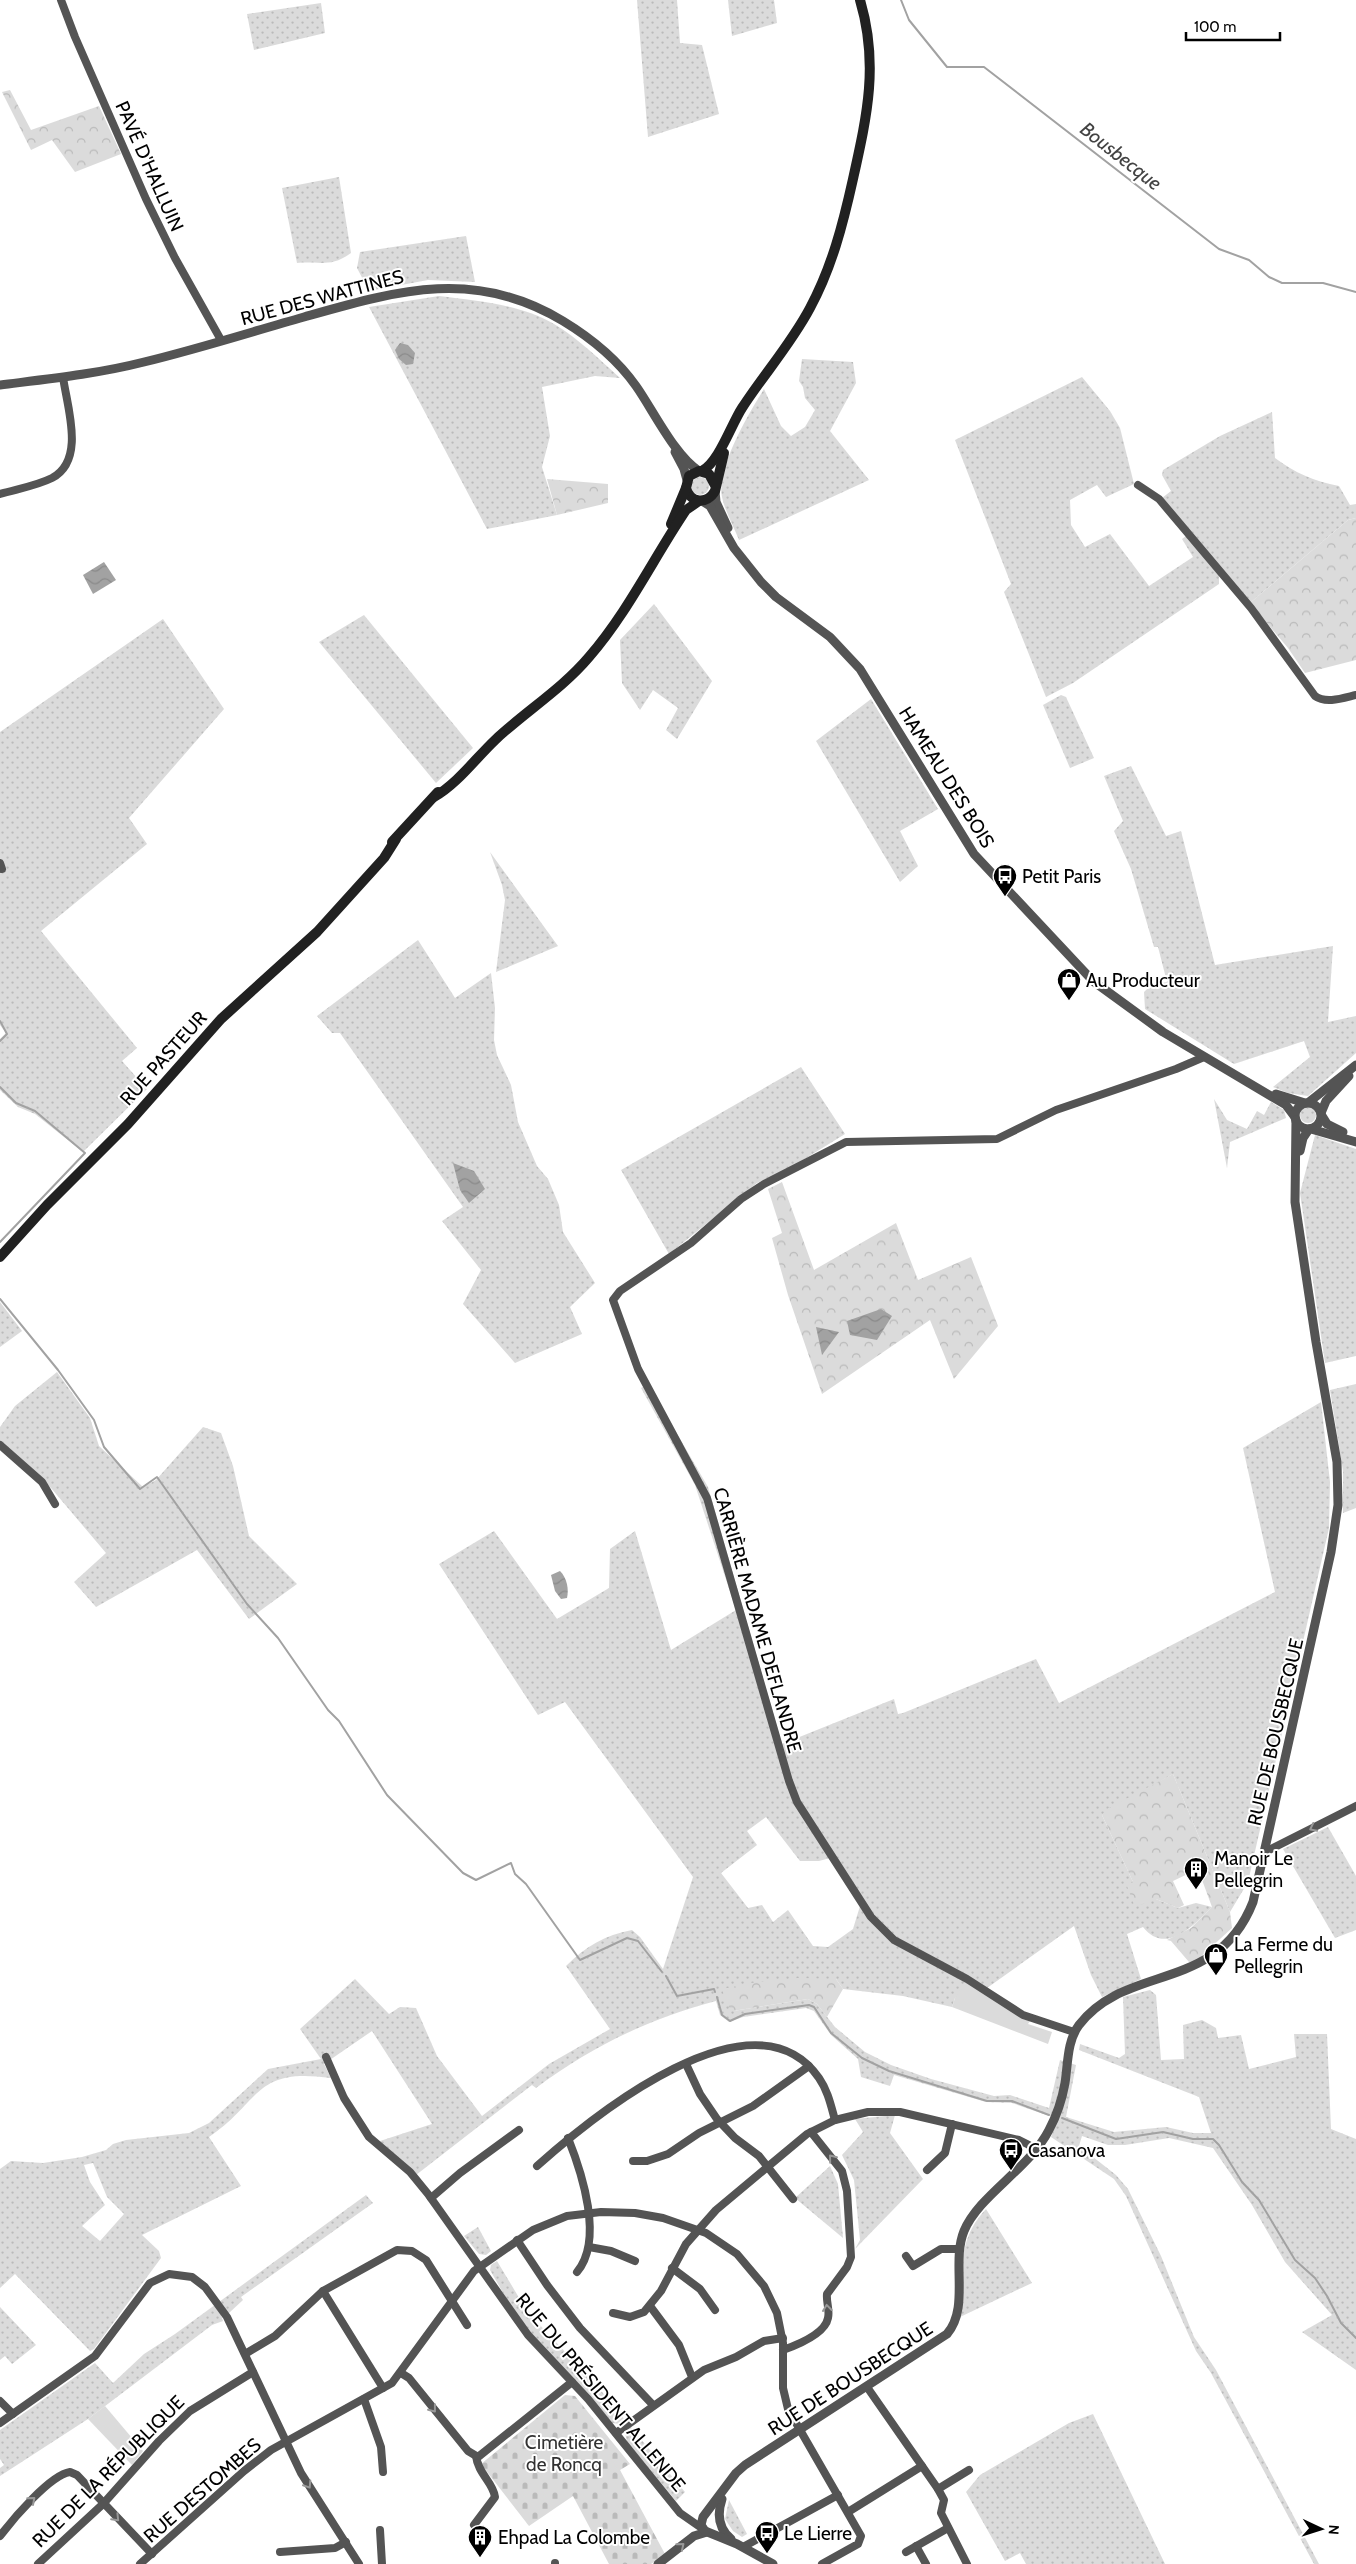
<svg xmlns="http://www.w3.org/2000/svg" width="1356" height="2564" font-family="Cabin,sans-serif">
	<defs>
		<pattern id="grass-dots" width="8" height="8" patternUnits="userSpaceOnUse" patternTransform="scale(1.25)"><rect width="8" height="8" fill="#dbdbdb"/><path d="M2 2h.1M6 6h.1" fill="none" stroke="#bababa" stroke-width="1.8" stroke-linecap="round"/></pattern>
		<pattern id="forest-crowns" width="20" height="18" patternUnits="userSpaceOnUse" patternTransform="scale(1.25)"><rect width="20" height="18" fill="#dbdbdb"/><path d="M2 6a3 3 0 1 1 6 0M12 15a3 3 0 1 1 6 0" fill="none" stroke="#bababa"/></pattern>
		<pattern id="cemetery-stones" width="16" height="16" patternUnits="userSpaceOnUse" patternTransform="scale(1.25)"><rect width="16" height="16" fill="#dbdbdb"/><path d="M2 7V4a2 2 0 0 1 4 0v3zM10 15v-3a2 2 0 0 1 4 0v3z" fill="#bababa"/></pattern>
		<pattern id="water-waves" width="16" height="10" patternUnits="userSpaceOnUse" patternTransform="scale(1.25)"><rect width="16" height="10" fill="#a2a2a2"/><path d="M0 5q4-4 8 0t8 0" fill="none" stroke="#8a8a8a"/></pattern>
	</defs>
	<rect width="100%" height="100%" fill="#fff"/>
	<!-- grass -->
	<g fill="url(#grass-dots)" fill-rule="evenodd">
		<polygon points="637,0 677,0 680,43 702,45 719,114 648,137"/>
		<polygon points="728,0 774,0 777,23 732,36"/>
		<polygon points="321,3 325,33 254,50 247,14"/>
		<path d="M 339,177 L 351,253 C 331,268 319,261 297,263 L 282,188 Z"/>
		<polygon points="466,236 475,282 428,280 369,291 357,268 360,252"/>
		<path d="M 439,296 C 478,301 520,304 554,324 C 579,339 599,359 620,378 L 595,376 L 542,387 L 550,436 L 542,467 L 557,515 L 487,529 L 369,307 Z"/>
		<path d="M 802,359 L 853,362 L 856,383 L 830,431 L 869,480 L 739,540 C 734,527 725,511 722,497 C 716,468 749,413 764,389 L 781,426 L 791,436 L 805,427 L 815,410 L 805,398 L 803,387 L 799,381 Z"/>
		<polygon points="1082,377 1110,411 1120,428 1134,484 1106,497 1097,485 1070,500 1071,525 1085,547 1110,534 1149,586 1193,557 1182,539 1186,536 1219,574 1219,584 1073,683 1046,697 1004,592 1011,584 955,440"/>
		<path d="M 1272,412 L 1275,458 C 1295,473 1314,481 1339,486 L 1350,505 L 1356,504 L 1356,518 L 1348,520 L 1250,603 L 1162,498 L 1171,491 L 1162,475 L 1163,470 L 1220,436 Z"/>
		<circle cx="700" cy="486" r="9"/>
		<polygon points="654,604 712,681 677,739 666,730 678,708 653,690 640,710 622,683 620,640"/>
		<polygon points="364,615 473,748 436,783 319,642"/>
		<polygon points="163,619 224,709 129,818 147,844 41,931 137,1048 122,1061 147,1089 83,1152 35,1114 18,1107 0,1090 0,1039 6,1033 0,1025 0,732"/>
		<polygon points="1061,695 1066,697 1094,758 1070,768 1043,705"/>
		<polygon points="871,699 938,809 900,831 918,866 900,882 816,741"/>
		<polygon points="1131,766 1166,836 1181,831 1215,965 1333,946 1328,1022 1356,1016 1356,1053 1308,1096 1288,1093 1273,1087 1310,1057 1304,1041 1234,1064 1145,1009 1144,992 1151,985 1167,982 1158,947 1154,947 1131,869 1114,831 1123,821 1104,776"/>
		<polygon points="490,852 558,946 496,972 505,900 502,885"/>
		<polygon points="418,940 455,998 491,973 495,1008 494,1040 497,1055 511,1085 518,1122 537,1166 548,1179 559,1205 563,1232 595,1283 570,1307 582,1334 515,1363 463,1304 481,1270 442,1221 463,1207 340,1033 332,1033 317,1016"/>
		<polygon points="801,1067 845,1134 790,1168 757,1183 669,1254 621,1170"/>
		<polygon points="1214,1099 1227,1120 1247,1129 1257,1111 1264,1115 1271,1102 1284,1110 1286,1118 1230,1142 1227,1168"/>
		<circle cx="1308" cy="1115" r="8"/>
		<polygon points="1315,1135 1356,1149 1356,1356 1325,1363 1300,1193"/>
		<polygon points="0,1302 22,1331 0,1347"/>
		<polygon points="57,1372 90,1418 99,1446 143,1487 156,1480 203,1427 221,1433 233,1466 249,1536 297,1584 249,1619 197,1550 96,1607 74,1582 106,1553 51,1488 0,1443 0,1427 15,1406"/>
		<path d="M 648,1384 L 708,1487 L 782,1744 L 894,1699 L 898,1714 L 903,1713 L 1036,1659 L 1059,1703 L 1275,1592 L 1243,1448 L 1321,1402 L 1330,1482 L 1329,1528 L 1248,1882 L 1230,1912 L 1173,1774 L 1102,1815 L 1133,1882 L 1156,1899 L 1178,1908 L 1196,1903 L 1212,1907 C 1194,1925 1166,1956 1143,1927 L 1127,1934 L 1141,1979 L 1102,1997 L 1091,1975 L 1074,1926 L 987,1988 L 955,1998 L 952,2007 L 903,1996 L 843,1989 L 836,1979 L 733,2011 L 808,1999 L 817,2004 L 835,2027 L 865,2052 L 891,2065 L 931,2079 L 994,2096 L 1010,2095 L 1049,2108 L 1060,2060 L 1076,2065 L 1066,2117 L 1114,2132 L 1166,2127 L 1193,2133 L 1211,2133 L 1199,2097 L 1079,2050 L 1080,2044 L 1119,2058 L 1125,2054 L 1123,1997 L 1150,1990 L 1156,1995 L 1161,2060 L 1184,2059 L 1183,2025 L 1202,2020 L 1216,2028 L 1218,2038 L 1241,2035 L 1249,2069 L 1296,2057 L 1294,2034 L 1327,2034 L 1331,2129 L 1356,2139 L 1356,2370 L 1302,2332 L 1332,2315 L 1285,2262 L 1252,2205 L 1213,2148 L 1169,2138 L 1125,2145 L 1108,2145 L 1082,2136 L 1079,2146 L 1116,2175 L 1128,2189 L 1161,2256 L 1194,2337 L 1216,2370 L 1319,2564 L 1314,2564 L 1211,2373 L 1196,2351 L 1126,2196 L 1114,2179 L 1051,2137 L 1058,2119 L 1012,2103 L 986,2102 L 894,2075 L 890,2086 L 861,2077 L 858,2059 L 831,2035 L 814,2011 L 806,2008 L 743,2017 L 729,2022 L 720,2015 L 716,2001 C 650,2018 591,2047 536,2088 L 532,2085 L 416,2175 L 377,2142 L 432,2124 L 372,2031 L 324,2064 L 331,2078 C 253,2067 262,2101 209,2137 L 241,2186 L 142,2235 L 159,2251 L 161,2258 L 94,2349 L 90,2351 L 15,2274 L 0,2288 L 0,2169 L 11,2161 L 43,2163 L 82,2157 L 106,2150 L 113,2144 L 126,2140 L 189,2133 L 209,2123 L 268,2069 L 321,2059 L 300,2029 L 355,1979 L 389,2014 L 400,2007 L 416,2008 L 437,2056 L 482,2116 L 549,2064 L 610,2029 L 566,1966 C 585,1947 605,1935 632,1930 L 640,1937 L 663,1969 L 693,1877 L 565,1702 L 538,1715 L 439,1564 L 494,1531 L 557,1619 L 609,1588 L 610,1549 L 635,1531 L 671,1650 L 736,1610 L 695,1485 L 641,1388 ZM 766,1817 L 800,1861 L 819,1861 L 830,1858 L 860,1906 L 853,1929 L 828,1947 L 813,1946 L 788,1910 L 773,1922 L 762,1905 L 748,1908 L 721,1873 L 757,1845 L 747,1831 ZM 93,2163 L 107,2197 L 124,2214 L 100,2241 L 82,2226 L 105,2205 L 90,2182 L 84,2165 Z"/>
		<polygon points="1356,1384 1356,1508 1343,1513 1343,1471 1330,1390"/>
		<polygon points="1328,1827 1356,1876 1356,1930 1335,1938 1283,1849"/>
		<polygon points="895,2115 890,2133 923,2179 855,2249 860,2240 854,2180 842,2155 863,2132 855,2119"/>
		<polygon points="830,2166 838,2184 843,2238 795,2198"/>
		<polygon points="366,2195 373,2203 241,2297 243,2300 229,2313 221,2315 223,2321 212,2325 88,2419 0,2476 0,2468 4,2465 0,2459 0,2430 95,2363 113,2383 144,2354 175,2334"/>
		<path d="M 986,2209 L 1032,2283 L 960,2317 C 962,2277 956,2240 986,2209 Z"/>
		<polygon points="478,2227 491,2251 486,2255 479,2254 464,2236"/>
		<polygon points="497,2261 521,2301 538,2323 598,2387 625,2420 620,2424 612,2423 589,2394 537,2341 514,2312 490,2270 491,2265"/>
		<polygon points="0,2307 36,2345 12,2364 5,2356 0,2360"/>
		<polygon points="1093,2414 1165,2564 1026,2564 1020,2553 1005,2561 966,2492 980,2475 1069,2423"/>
		<polygon points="630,2426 685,2492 676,2501 627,2442 625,2433"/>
		<polygon points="729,2500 747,2534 742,2537 733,2531 725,2519"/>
	</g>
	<!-- forest -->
	<g fill="url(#forest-crowns)">
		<polygon points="10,90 31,130 99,106 121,154 75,172 52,140 31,150 2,92"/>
		<polygon points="547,479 608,484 608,503 557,515"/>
		<polygon points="1356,518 1356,660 1305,673 1288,648 1250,603 1348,520"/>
		<polygon points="782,1182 814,1270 896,1223 918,1280 971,1257 998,1326 954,1379 930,1320 822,1394 788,1295 772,1238 782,1233 768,1189"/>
		<polygon points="1173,1774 1230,1912 1232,1928 1195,1962 1189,1962 1171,1941 1167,1940 1191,1928 1212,1907 1198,1869 1173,1881 1184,1905 1178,1908 1156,1899 1135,1907 1127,1886 1133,1882 1102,1815 1107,1809"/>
		<polygon points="798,1978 836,1979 843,1989 827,2017 817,2004 808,1999 733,2011 727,2005 722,1989 751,1983"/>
	</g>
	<!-- cemetery -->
	<polygon fill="url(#cemetery-stones)" points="565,2395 575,2396 630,2464 620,2470 665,2554 651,2564 609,2564 573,2496 529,2526 481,2464"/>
	<!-- garden -->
	<g fill="#dbdbdb">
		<polygon points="966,1982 1030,2021 1028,2024 1052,2032 1048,2044 952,2007 955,1998"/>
		<polygon points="105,2406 143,2451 132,2465 88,2419"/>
	</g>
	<!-- water -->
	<g fill="url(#water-waves)">
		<polygon points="400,343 408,345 415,353 413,364 406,365 399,359 395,350"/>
		<polygon points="104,562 116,580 93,594 83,575"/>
		<polygon points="453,1163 474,1171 485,1189 469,1203 460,1190"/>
		<polygon points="881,1309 892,1316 877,1340 850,1335 847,1321"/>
		<polygon points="816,1327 839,1332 822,1355"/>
		<path d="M 560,1571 C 567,1578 569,1589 567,1598 L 561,1599 L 555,1591 L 551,1575 Z"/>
	</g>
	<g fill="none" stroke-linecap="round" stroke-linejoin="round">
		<!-- stream -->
		<g stroke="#a2a2a2" stroke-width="2">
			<polyline points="901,0 909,20 947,67 984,67 1219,249 1249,260 1269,277 1282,283 1323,283 1356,292"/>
			<polyline points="0,1021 7,1034 0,1041"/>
			<polyline points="0,1087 16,1103 35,1111 85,1153 0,1242"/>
			<polyline points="0,1299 58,1370 94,1420 104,1447 140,1489 157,1477 247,1604 278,1638 328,1710 339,1721 387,1795 463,1873 476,1880 511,1863 515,1874 526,1884 580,1960 627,1938 638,1941 662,1972"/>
			<polyline points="666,1976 677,1996 714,1989 715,1992"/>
			<polyline points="717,1997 722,2015 730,2021 745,2014 809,2005 814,2007 831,2033 862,2058 889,2071 987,2101 1012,2101 1049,2115"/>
			<polyline points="1062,2118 1116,2139 1163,2132 1193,2139 1213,2139 1219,2145 1242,2182 1259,2200 1295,2260 1315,2278 1327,2296 1341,2323 1356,2338"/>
		</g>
		<!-- minor -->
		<g stroke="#545454" stroke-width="8">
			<polyline points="61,0 75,37 146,199 175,258 221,340"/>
			<path d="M 1138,485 L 1159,499 L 1251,608 L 1315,696 C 1326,704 1343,698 1356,695"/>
			<path d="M 0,494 C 17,489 36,486 52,478 C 86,460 67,407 63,377"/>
			<polyline points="0,863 2,869"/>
			<polyline points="0,1445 42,1482 55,1504"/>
			<polyline points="1265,1852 1356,1806"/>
			<polyline points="1074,2032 1023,2015 967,1979 894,1940 871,1917 797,1802 789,1781 707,1498 638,1369 613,1300 620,1291 691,1243 741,1199 764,1184 846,1142 997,1139 1056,1110 1176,1069 1204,1057"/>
			<polyline points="326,2057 344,2098 369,2137 410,2172 428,2194 528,2335 588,2399 680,2513 703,2529"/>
			<polyline points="686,2064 700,2094 717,2119 735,2138 759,2156 793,2199"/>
			<path d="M 568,2138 C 582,2173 604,2240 577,2272"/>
			<polyline points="633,2161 647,2161 668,2154 699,2133 753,2106 809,2066"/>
			<path d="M 537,2166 C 592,2117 754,1984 819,2078 C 828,2091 831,2106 835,2120"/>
			<polyline points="927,2170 945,2153 952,2124"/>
			<polyline points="431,2198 460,2173 519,2130"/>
			<polyline points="517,2240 547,2285 580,2328 653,2405"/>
			<polyline points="589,2247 611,2251 635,2261"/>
			<polyline points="906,2256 913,2266 941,2249 959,2249"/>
			<polyline points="672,2268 700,2289 715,2310"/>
			<polyline points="323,2291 383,2388"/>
			<polyline points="650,2306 679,2345 692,2377"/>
			<polyline points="613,2313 630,2317 644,2312 661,2291 686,2244 716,2210 807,2134 835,2120 868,2112 900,2112 1019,2140 1029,2145 1035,2152"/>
			<path d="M 783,2350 C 797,2345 825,2334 828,2318 C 830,2310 826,2302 827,2294 L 847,2267 L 851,2257 L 847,2191 L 842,2171 L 811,2132"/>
			<polyline points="245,2354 275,2336 323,2291 397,2250 412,2251 426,2260 467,2325"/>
			<polyline points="401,2373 409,2378 468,2451 478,2457 572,2382"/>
			<polyline points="867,2387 938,2489 969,2470"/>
			<polyline points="364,2399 381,2447 383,2472"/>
			<polyline points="0,2401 13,2414"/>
			<polyline points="0,2423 95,2356 150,2283 169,2274 192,2277 205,2287 227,2317 301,2473 359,2564"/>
			<polyline points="616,2433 704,2370 736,2357 764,2341 783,2338"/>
			<polyline points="938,2489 944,2500 941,2513 967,2564"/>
			<polyline points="848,2512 922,2466"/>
			<path d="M 474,2525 L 495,2497 C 493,2482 478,2474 476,2456"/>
			<polyline points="380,2530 382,2564"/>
			<path d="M 0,2536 C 13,2519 50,2475 70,2472 L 77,2475 L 152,2554"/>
			<polyline points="916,2546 926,2564"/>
			<polyline points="743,2547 838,2495"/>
			<polyline points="280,2552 335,2548 346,2542"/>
			<polyline points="906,2552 948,2528"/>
			<polyline points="555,2563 555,2564"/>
			<polyline points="38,2564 103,2504 159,2441 190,2411 253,2372"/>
			<polyline points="140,2564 244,2471 271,2450 392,2383 474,2271 533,2230 567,2216 601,2212 635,2213 663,2218 706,2233 737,2254 764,2286 777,2313 783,2343 783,2388 788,2409 861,2536 858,2544 822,2564"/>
		</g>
		<!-- tertiary -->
		<g stroke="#545454" stroke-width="9">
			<path d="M 0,385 C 48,379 97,374 144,362 C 198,349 251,332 304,317 C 396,291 474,267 563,321 C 591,338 617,359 636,386 C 653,410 675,456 699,471"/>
			<polyline points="675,452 684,469 687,480"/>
			<polyline points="715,491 716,502 728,528"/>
			<polyline points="702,501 710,506 734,548 761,582 776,597 830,637 860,669 974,854 1093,981 1163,1032 1286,1105 1295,1117"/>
			<polyline points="1276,1094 1305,1103"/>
			<polyline points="1309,1102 1356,1065"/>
			<circle cx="1308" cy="1116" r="13"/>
			<polyline points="1321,1113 1326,1101 1349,1076"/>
			<polyline points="1322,1116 1327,1124 1343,1132"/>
			<polyline points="1311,1129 1356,1142"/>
			<polyline points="1300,1151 1303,1138 1309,1129"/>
			<path d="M 722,2499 C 717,2514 718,2528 731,2539"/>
			<polyline points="658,2564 694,2536 707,2532"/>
			<path d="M 773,2564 L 737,2544 L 705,2531 L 701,2525 L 703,2517 L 736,2473 L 745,2465 L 947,2334 C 970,2307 951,2263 964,2231 C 979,2195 1029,2169 1049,2130 C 1057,2115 1062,2100 1065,2083 C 1068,2064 1067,2041 1079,2025 C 1126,1963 1217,1994 1253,1902 L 1331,1552 L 1338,1505 L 1337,1462 L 1316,1342 L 1295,1202 L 1296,1120"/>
		</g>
		<!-- secondary -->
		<g stroke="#212121" stroke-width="10">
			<path d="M 702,471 C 719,462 731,425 742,408 C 764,374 791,344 810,308 C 832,267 843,224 853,179 C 867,116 879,64 860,0"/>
			<path d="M 715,485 L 709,474 L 699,471 L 689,476 L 686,488 C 690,503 707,505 715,491 L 724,453"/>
			<polyline points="671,524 686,488"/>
			<path d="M 434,797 C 458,783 475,759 495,740 C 526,711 562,689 589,657 C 628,612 653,559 686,510 L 699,501"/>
			<polyline points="392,842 438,792"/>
			<polyline points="0,1257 47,1205 128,1124 221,1019 317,932 384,858 396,839"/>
		</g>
	</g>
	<!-- one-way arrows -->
	<defs><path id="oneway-chevron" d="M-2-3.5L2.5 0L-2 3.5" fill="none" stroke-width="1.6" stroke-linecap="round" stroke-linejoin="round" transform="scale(1.25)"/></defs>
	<g stroke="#989898">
		<use href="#oneway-chevron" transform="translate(1313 1828) rotate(153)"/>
		<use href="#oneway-chevron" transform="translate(832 2158) rotate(-129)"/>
		<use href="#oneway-chevron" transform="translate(827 2308) rotate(-97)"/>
		<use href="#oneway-chevron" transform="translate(433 2409) rotate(52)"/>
		<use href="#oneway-chevron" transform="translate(308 2485) rotate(57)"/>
		<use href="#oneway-chevron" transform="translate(32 2500) rotate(-41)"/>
		<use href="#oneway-chevron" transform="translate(116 2518) rotate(46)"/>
		<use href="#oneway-chevron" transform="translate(681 2546) rotate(-39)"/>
	</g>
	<!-- icons -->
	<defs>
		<g id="bus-pin" transform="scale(1.25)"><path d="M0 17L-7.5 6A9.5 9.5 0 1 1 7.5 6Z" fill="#000" stroke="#fff"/><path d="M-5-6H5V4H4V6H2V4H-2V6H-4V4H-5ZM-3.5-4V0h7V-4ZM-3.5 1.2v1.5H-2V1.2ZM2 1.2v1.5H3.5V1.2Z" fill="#fff"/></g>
		<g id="shop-pin" transform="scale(1.25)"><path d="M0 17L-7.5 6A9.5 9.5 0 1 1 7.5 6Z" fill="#000" stroke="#fff"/><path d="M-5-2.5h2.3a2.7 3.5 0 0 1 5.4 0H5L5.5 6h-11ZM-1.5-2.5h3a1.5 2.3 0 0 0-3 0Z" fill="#fff"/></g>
		<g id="building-pin" transform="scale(1.25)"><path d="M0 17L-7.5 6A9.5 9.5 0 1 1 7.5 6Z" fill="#000" stroke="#fff"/><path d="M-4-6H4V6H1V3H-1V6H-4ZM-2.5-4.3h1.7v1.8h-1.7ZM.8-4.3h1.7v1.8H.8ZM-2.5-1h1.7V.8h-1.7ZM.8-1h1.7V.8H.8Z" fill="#fff"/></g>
	</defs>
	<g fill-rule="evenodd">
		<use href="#bus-pin" x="1005" y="876"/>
		<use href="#shop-pin" x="1069" y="980"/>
		<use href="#building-pin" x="1196" y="1869"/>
		<use href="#shop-pin" x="1216" y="1955"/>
		<use href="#bus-pin" x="1011" y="2150"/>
		<use href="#bus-pin" x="767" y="2533"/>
		<use href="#building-pin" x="480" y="2537"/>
	</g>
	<g text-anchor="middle" stroke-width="4" stroke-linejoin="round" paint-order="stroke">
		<!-- street labels -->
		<g font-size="19" fill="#000" stroke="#fff">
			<text transform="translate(150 166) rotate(66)" y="7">PAVÉ D'HALLUIN</text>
			<text transform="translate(322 297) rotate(-15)" y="7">RUE DES WATTINES</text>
			<text transform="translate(947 777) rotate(58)" y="7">HAMEAU DES BOIS</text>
			<text transform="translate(163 1058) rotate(-48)" y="7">RUE PASTEUR</text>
			<text transform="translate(758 1620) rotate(74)" y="7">CARRIÈRE MADAME DEFLANDRE</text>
			<text transform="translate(1275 1732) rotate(-77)" y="7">RUE DE BOUSBECQUE</text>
			<text transform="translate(850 2378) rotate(-33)" y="7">RUE DE BOUSBECQUE</text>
			<text transform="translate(601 2392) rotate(50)" y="7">RUE DU PRÉSIDENT ALLENDE</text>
			<text transform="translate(108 2471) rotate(-45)" y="7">RUE DE LA RÉPUBLIQUE</text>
			<text transform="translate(202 2490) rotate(-41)" y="7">RUE DESTOMBES</text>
		</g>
		<!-- poi labels -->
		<g font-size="19" fill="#000" stroke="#fff" text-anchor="start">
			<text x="1022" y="883">Petit Paris</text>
			<text x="1086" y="987">Au Producteur</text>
			<text x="1214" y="1865">Manoir Le<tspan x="1214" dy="22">Pellegrin</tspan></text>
			<text x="1234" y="1951">La Ferme du<tspan x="1234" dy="22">Pellegrin</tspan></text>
			<text x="1028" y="2157">Casanova</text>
			<text x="784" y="2540">Le Lierre</text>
			<text x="498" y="2544">Ehpad La Colombe</text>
		</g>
		<!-- park labels -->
		<g font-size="19" fill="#323232" stroke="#fff">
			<text x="564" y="2449">Cimetière<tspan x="564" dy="22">de Roncq</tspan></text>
		</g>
		<!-- water labels -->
		<g font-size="20" font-style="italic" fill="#434343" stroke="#fff">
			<text transform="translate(1121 156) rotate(38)" y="7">Bousbecque</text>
		</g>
	</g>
	<!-- north arrow -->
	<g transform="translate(1321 2529) rotate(94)" stroke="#ffffff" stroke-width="4" paint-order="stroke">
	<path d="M0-4L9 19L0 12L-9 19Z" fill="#000000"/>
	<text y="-8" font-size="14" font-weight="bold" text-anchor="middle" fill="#000000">N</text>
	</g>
	<!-- scale -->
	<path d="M1186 32v8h94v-8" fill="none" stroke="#000000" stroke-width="2.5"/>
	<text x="1194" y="32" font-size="15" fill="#000000" stroke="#ffffff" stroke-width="4" paint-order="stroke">100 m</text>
</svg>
